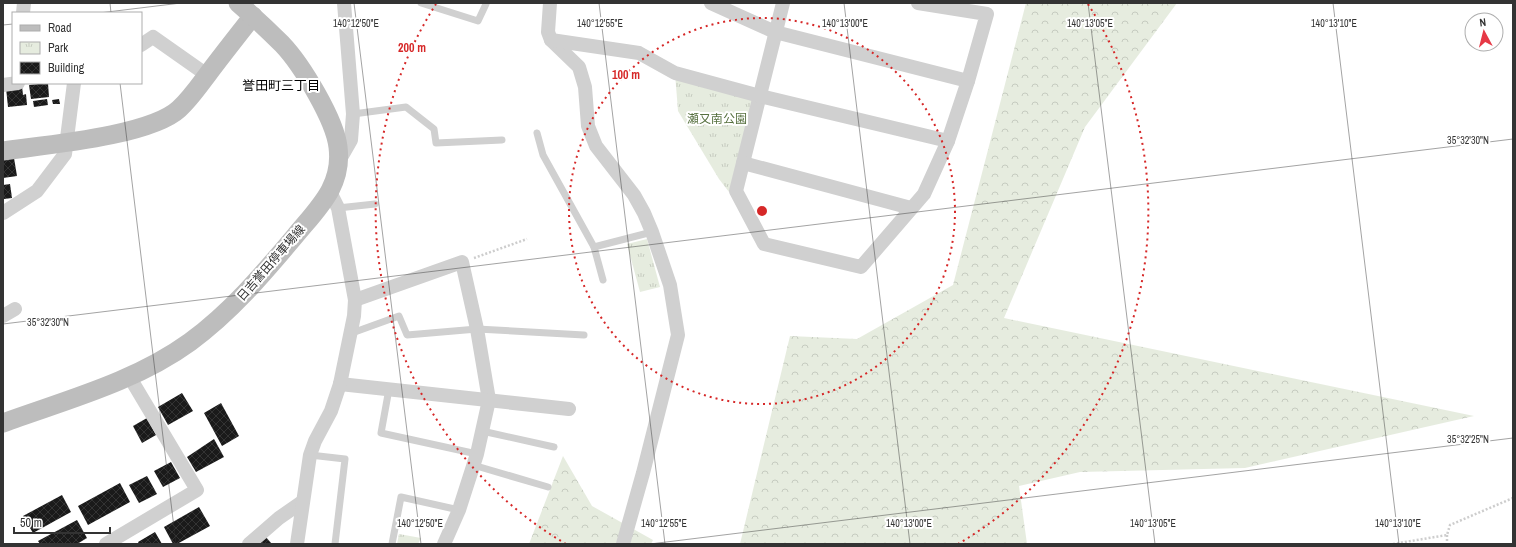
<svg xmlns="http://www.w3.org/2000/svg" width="1516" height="547" font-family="'Archivo Narrow','Noto Sans JP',sans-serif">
	<defs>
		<pattern id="forest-crowns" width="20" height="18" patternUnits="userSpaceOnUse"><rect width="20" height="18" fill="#e6ecdf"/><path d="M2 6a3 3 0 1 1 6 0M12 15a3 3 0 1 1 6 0" fill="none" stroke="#c6cbc0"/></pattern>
		<pattern id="park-tufts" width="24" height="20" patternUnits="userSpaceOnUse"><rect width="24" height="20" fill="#e6ecdf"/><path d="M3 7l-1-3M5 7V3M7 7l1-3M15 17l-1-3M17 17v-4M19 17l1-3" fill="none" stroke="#c6cbc0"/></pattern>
		<pattern id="building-cross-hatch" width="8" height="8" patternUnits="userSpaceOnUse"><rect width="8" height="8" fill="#1a1a1a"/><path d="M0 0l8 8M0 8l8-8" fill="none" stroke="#333"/></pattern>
	</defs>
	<rect width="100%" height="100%" fill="#fff"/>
	<!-- forest -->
	<g fill="url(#forest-crowns)">
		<polygon points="1026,3 1177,3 1085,127 1004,318 1474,416 1245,468 1080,472 1019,486 1027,544 740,544 790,336 857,339 953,285"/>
		<polygon points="563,456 592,506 653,540 651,544 529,544"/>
	</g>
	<!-- park -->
	<g fill="url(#park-tufts)">
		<polygon points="675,73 753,99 729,192 719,179 678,111"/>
		<polygon points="647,239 660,287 640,292 627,244"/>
		<polygon points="399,534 421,538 418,544 397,544"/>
	</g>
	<!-- building -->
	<g fill="url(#building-cross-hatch)">
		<polygon points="48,83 49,97 31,99 29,85"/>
		<polygon points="22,86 23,95 26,94 27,105 8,107 6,88"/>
		<polygon points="47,99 48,105 34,107 33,101"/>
		<polygon points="59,99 60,104 53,104 52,100"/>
		<polygon points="14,158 17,176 3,178 3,160"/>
		<polygon points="10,184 12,198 4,199 3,185"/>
		<polygon points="182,393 193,411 168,425 158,407"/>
		<polygon points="221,403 239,436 222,446 204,413"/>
		<polygon points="147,418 156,435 142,443 133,426"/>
		<polygon points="214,439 224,457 196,472 187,457"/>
		<polygon points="171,462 180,478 163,487 154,471"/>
		<polygon points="147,476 157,494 139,503 129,485"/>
		<polygon points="120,483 130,502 88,525 78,506"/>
		<polygon points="62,495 71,512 33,533 23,516"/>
		<polygon points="199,507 210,526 177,544 173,544 164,527"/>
		<polygon points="77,520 87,538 77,544 40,544 38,541"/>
		<polygon points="155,532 162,544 139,544 138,542"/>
		<polygon points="265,536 272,544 256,544"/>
	</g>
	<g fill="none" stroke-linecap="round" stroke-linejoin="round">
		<!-- path -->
		<g stroke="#cdcdcd" stroke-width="2.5" stroke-dasharray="2 2" stroke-linecap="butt">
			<polyline points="474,258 527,239"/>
			<polyline points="1447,535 1447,544"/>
			<polyline points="1393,544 1447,535 1450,525 1513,498"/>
		</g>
		<!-- lane -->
		<g stroke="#d0d0d0" stroke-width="7">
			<polyline points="421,3 478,21 486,4"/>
			<polyline points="353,114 406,107 434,129 436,143 502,140"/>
			<polyline points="537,133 543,155 594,247 603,280"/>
			<polyline points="338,208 375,204"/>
			<polyline points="594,247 652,232"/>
			<polyline points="352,333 399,316 407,335 477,329 584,335"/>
			<polyline points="389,389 381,433 477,454"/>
			<polyline points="482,431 554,447"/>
			<polyline points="310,455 345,459 335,544"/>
			<polyline points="473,465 548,487"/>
			<polyline points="392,544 401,497 459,510"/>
		</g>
		<!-- street -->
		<g stroke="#d0d0d0" stroke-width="14">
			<polyline points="550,3 548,32 551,40 579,67 585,87 588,126 596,146 634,195 644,213 652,232 670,285 678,335 643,473 623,544"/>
			<polyline points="711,3 775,32 968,81"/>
			<polyline points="783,3 736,191 764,244 861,267 924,194 948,141 968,81 987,14 918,3"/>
			<polyline points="23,13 24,3"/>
			<polyline points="551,40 639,53 675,73 760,96 948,141"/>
			<polyline points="141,45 153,37 207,75"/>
			<polyline points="3,85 18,83"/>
			<polyline points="339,161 351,140 353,114 344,3"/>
			<polyline points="743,163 911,208"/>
			<polyline points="3,213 37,191 65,154 74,83"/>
			<polyline points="355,300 462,262 477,329 489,400 477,454 459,510 444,544"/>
			<polyline points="3,316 15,309"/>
			<polyline points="340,384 569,409"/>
			<polyline points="106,544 197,490 129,376"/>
			<polyline points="249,544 279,518 302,502"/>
			<polyline points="297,544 310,455 315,441 331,411 340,384 354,316 355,300 338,208 330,192"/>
		</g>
		<!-- secondary -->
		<g stroke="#bdbdbd" stroke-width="19">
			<path d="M 3,151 C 45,145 150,136 179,109 C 190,99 199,86 208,74 C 223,54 238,35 253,16"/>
			<path d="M 3,423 C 66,400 135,382 190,342 C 231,312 263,274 295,236 C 318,208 343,186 338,147 C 335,120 302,65 282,44 C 268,30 253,16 238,3"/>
		</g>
	</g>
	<!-- ticks -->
	<path fill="none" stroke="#333" stroke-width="1" stroke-opacity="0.45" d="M 110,3 L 111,13M 354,3 L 421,544M 599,3 L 665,544M 844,3 L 910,544M 1088,3 L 1155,544M 1333,3 L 1399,544M 99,13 L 181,3M 3,25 L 13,24M 120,83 L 176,544M 3,324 L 1513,139M 650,544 L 1513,438"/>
	<!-- distance rings -->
	<g fill="none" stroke="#d62828" stroke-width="2" stroke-dasharray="2 4">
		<circle cx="762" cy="211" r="193"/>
		<path d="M566 544A386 386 0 0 1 436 4M1088 4A386 386 0 0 1 958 544"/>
	</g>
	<g text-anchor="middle" stroke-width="4" stroke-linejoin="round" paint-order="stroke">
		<!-- park labels -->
		<g font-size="12" fill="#56703f" stroke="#fff">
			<text x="717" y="123">瀬又南公園</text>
		</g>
		<!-- street labels -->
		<g font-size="12" fill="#333" stroke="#fff">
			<text transform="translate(271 263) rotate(-49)" y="4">日吉誉田停車場線</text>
		</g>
		<!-- neighbourhood labels -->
		<g font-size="13" fill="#000" stroke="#fff">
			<text x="281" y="90">誉田町三丁目</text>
		</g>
	</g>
	<g font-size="10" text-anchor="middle" fill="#333" stroke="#fff" stroke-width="4" stroke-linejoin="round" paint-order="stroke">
		<text x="356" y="27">140°12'50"E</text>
		<text x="600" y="27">140°12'55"E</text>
		<text x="845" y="27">140°13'00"E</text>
		<text x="1090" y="27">140°13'05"E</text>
		<text x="1334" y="27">140°13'10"E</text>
		<text x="1468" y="144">35°32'30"N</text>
		<text x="48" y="326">35°32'30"N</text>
		<text x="1468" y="443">35°32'25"N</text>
		<text x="420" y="527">140°12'50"E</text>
		<text x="664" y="527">140°12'55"E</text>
		<text x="909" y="527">140°13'00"E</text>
		<text x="1153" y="527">140°13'05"E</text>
		<text x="1398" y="527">140°13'10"E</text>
	</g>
	<circle cx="762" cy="211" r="6" fill="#d62828" stroke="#fff" stroke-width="2"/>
	<g font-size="12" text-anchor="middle" font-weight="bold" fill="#d62828" stroke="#fff" stroke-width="4" stroke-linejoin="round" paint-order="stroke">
		<text x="412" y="52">200 m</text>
		<text x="626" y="79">100 m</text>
	</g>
	<!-- border -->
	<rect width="1516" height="547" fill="none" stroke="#333333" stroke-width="8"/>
	<!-- legend -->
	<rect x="12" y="12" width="130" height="72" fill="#ffffff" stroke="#adadad"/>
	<rect x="20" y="25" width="20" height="6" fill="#bdbdbd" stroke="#adadad"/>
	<text x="48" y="32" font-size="12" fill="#333333">Road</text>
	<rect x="20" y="42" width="20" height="12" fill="url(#park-tufts)" stroke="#adadad"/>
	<text x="48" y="52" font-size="12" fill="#333333">Park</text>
	<rect x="20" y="62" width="20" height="12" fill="url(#building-cross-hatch)" stroke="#adadad"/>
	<text x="48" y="72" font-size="12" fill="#333333">Building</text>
	<!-- north arrow -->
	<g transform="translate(1484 32) rotate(353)"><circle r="19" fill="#ffffff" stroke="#adadad"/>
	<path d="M0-3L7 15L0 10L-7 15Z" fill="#e63946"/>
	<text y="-6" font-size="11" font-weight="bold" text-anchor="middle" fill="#333333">N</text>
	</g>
	<!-- scale -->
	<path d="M14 527v6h96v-6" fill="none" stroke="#333333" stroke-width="2"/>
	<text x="20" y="527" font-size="12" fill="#333333" stroke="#ffffff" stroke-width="3" paint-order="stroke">50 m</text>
</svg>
